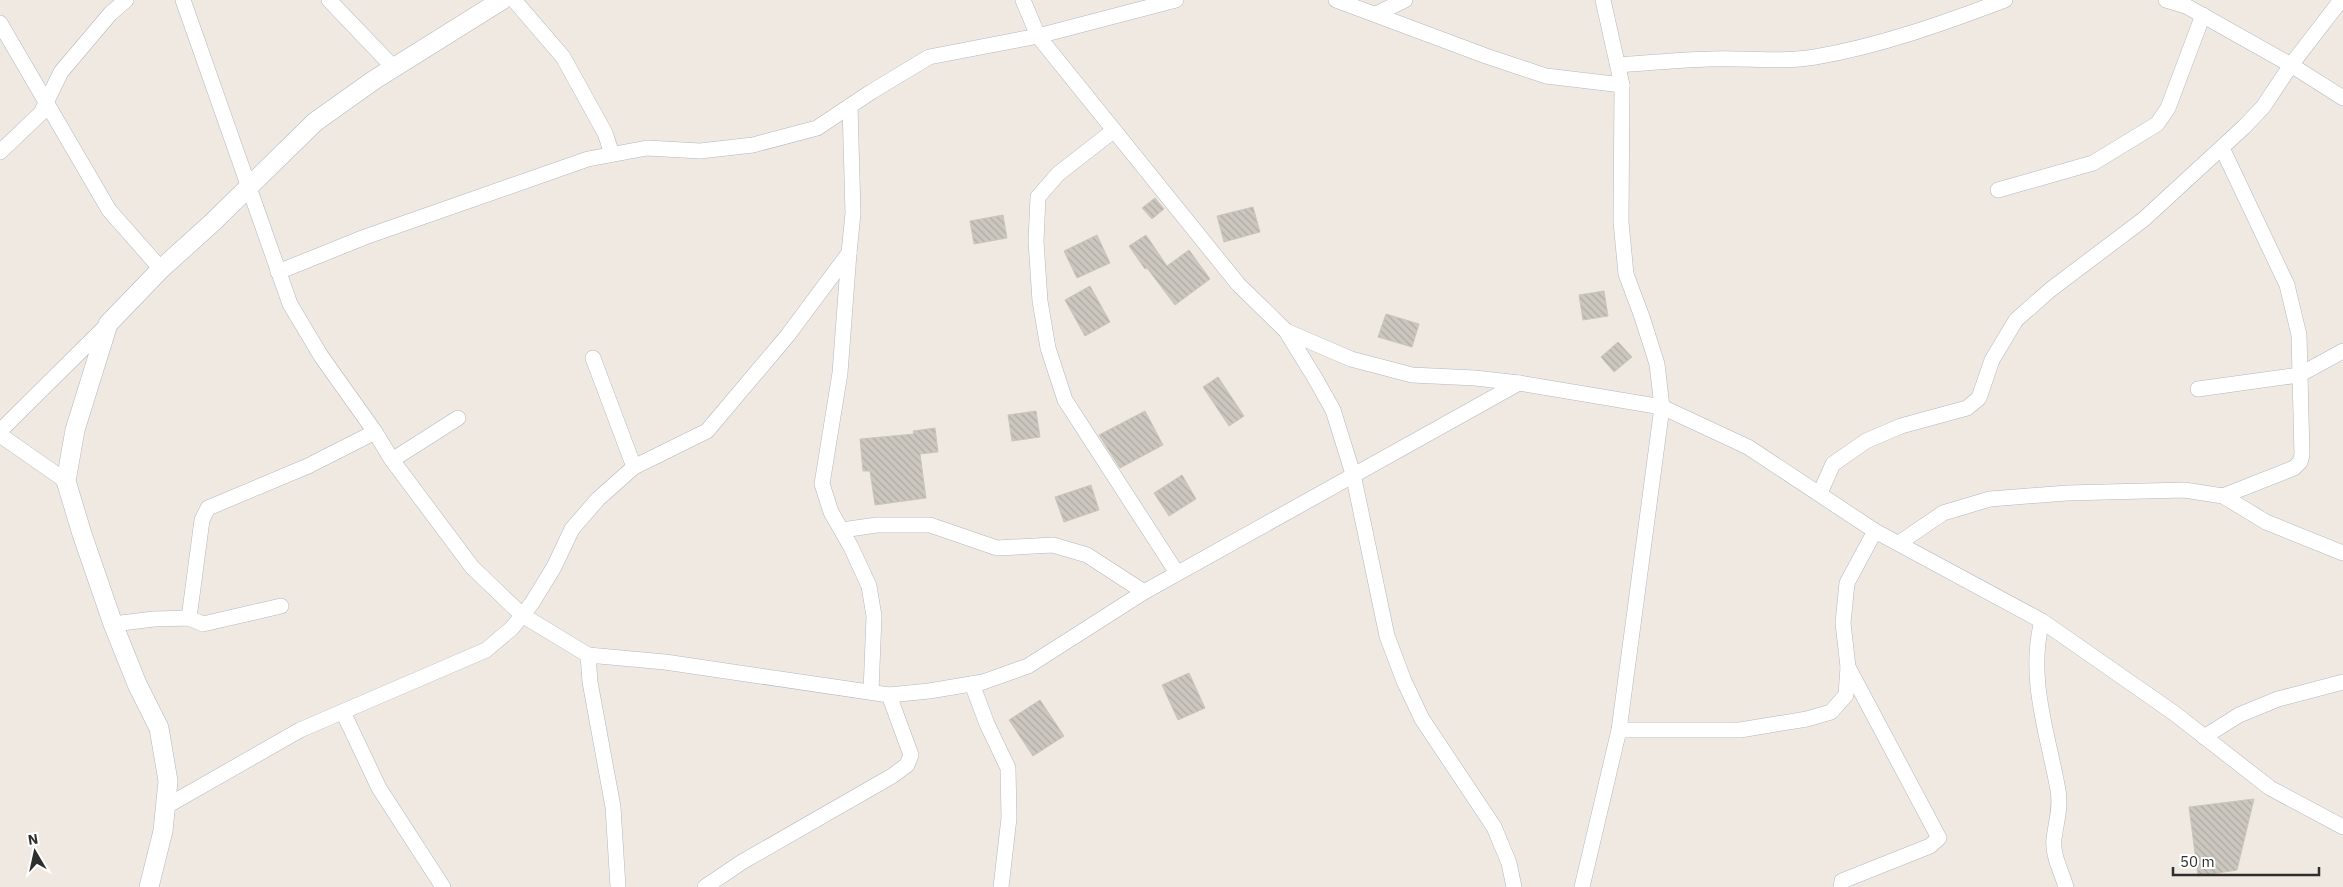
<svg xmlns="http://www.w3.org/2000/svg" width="2343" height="887" font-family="'IBM Plex Sans',sans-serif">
	<defs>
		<pattern id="building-back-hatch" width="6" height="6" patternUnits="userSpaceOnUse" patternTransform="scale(1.25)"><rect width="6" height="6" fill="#cbc7bf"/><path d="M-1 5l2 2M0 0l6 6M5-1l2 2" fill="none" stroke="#afaba4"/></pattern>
	</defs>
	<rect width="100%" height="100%" fill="#efe9e1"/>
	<!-- building -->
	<g fill="url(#building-back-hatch)" stroke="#cbc5ba">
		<polygon points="1155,198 1164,209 1152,219 1142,208"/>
		<polygon points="1253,207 1260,232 1224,242 1217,216"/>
		<polygon points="1003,215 1007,238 974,244 970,221"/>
		<polygon points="1097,235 1110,263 1077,278 1064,251"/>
		<polygon points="1146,235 1167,266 1189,250 1210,279 1175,305 1147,268 1145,269 1129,246"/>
		<polygon points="1090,286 1110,322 1085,336 1065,300"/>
		<polygon points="1604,291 1608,316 1583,320 1579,295"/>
		<polygon points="1386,314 1419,324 1412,347 1378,337"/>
		<polygon points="1618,342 1632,357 1614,372 1601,357"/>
		<polygon points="1218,377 1244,416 1229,426 1203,387"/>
		<polygon points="1036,411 1040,437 1012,441 1008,415"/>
		<polygon points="1145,411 1163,445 1120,468 1099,435"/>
		<polygon points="935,428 938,452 920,454 926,498 875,505 870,471 863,471 860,439 914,434 913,431"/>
		<polygon points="1182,475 1196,499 1169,516 1154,493"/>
		<polygon points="1091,485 1099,510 1064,522 1055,497"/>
		<polygon points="1189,673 1205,708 1178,720 1162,685"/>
		<polygon points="1040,700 1064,736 1033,756 1009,720"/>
		<polygon points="2254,799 2237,870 2198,876 2189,807"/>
	</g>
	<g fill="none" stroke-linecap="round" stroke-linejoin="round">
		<!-- minor casing -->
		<g stroke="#b4b7c1" stroke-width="16">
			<g id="minor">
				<polyline points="183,0 290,304 321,356 375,432 392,460 472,567 522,615 588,655"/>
				<polyline points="329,0 394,68"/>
				<polyline points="514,0 563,57 605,133 612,154"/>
				<polyline points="1023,0 1038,36 1238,284 1286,331 1315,378 1333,410 1353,474 1387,636 1404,681 1422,719 1494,827 1509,863 1514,887"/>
				<polyline points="1336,0 1486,56 1546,76 1622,85"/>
				<polyline points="2166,0 2186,6 2291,65 2343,98"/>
				<polyline points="1376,14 1405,0"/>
				<polyline points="0,23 109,210 161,269"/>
				<path d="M 1618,65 C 1648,63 1678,60 1709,59 C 1744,57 1780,63 1815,57 C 1880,46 1944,23 2005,0"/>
				<polyline points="1113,131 1058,174 1038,197 1036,241 1040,301 1048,348 1065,400 1177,573"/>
				<polyline points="2222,148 2287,285 2299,335 2302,455 2300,462 2294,468 2223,496"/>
				<polyline points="0,152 41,113 61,72 110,14 126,0"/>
				<polyline points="1998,190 2093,163 2157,124 2168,108 2203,15"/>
				<polyline points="849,253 840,373 822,484 831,512 851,547 869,586 874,616 871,692"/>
				<polyline points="278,272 365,237 588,159 647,148 700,151 753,145 817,128 871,92 929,57 1038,36 1176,0"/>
				<polyline points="1286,331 1351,359 1412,375 1475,378 1519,383 1662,407 1748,447 1875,531 2042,621 2174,713 2270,788 2343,827"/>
				<polyline points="593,358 634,467"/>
				<polyline points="2198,389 2299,375 2343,351"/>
				<polyline points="0,431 108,324"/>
				<polyline points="0,435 66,481"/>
				<polyline points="392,460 458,418"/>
				<polyline points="1820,493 1833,464 1866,441 1901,426 1967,408 1979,398 1992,360 2016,320 2050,290 2144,219 2244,127 2263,107 2291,65 2341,0"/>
				<polyline points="842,530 877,525 930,525 997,548 1053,545 1087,555 1144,592"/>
				<polyline points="1899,543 1943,513 1990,499 2067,493 2184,490 2223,496 2266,522 2343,553"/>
				<polyline points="189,618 202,520 208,508 308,466 375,432"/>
				<path d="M 2042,621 C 2027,678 2048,734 2058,790 C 2061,808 2056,822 2054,839 C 2052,855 2062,873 2066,887"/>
				<polyline points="113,624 154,619 189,618 203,624 281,606"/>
				<polyline points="972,684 987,724 1008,768 1009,818 1001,887"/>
				<polyline points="343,712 379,788 443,887"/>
				<polyline points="1619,730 1740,730 1807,719 1831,712 1846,695 1848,667 1843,623 1847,583 1875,531"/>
				<polyline points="2204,737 2239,715 2278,699 2343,682"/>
				<polyline points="165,807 300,730 486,650 512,628 532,603 554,567 572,529 598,499 634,467 707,431 788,335 849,253 853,213 850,106"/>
				<polyline points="618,887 613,807 590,682 588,655 665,662 889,695 929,691 983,682 1028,666 1144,592 1519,383"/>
				<polyline points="705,887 742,862 892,776 907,765 911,755 889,695"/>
				<polyline points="1582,887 1619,730 1662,407 1657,364 1642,317 1626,274 1621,222 1622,85 1603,0"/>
				<polyline points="1841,887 1842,881 1930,846 1939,838 1848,667"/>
			</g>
		</g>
		<!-- tertiary casing -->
		<g stroke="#b4b7c1" stroke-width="20">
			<polyline id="tertiary" points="149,887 163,831 168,781 159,728 137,684 113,624 82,534 66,481 75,430 108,324 161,269 213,222 315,122 374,80 502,0"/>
		</g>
		<!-- minor -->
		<use href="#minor" stroke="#fff" stroke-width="15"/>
		<!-- tertiary -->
		<use href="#tertiary" stroke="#fff" stroke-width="19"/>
	</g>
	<!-- north arrow -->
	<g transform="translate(35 852) rotate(351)" stroke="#ffffff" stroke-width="4" paint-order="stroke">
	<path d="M0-4L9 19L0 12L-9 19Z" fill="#2e2e2e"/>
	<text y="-8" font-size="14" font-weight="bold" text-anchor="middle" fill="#2e2e2e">N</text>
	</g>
	<!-- scale -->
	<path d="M2173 867v8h146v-8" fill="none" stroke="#2e2e2e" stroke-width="2.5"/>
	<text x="2180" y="867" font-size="15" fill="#2e2e2e" stroke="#ffffff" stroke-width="4" paint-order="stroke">50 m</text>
</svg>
